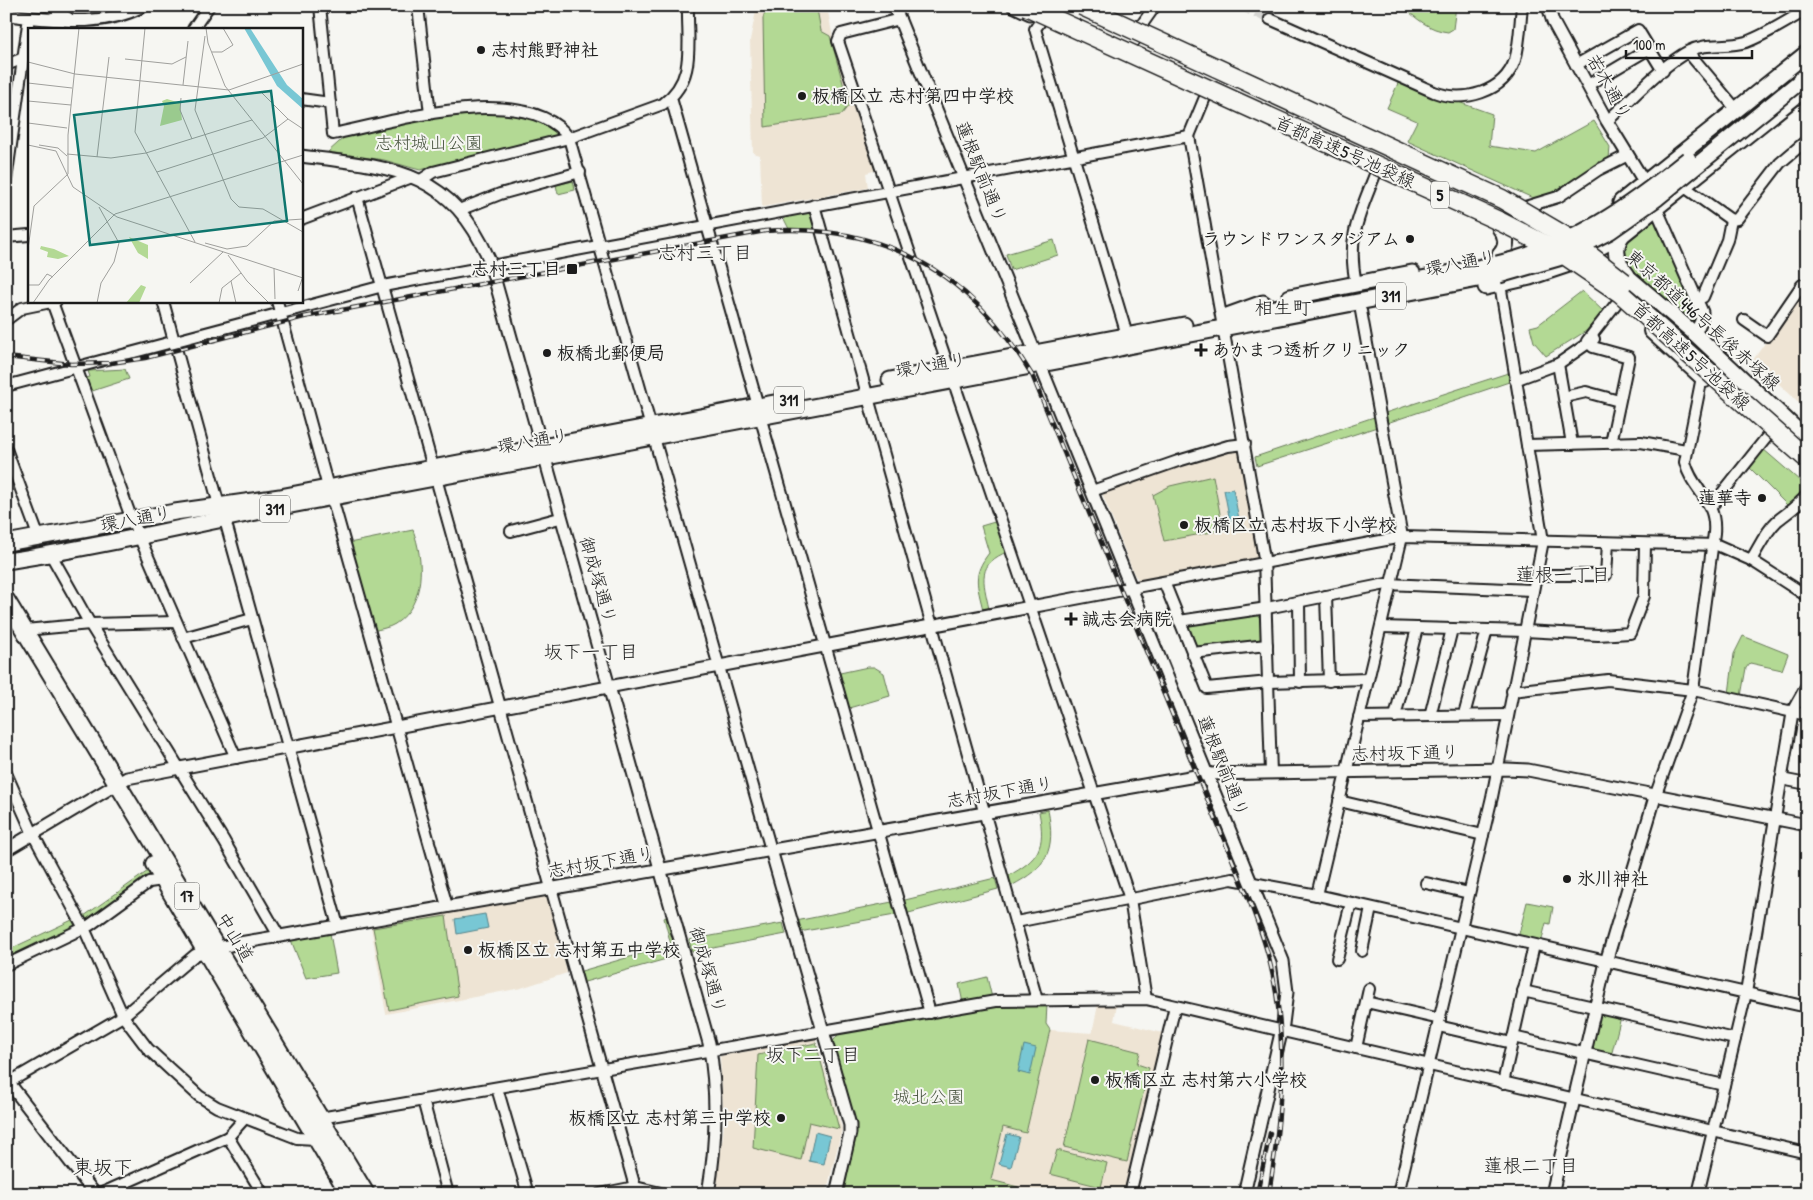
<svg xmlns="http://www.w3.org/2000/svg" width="1813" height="1200" font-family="'Patrick Hand','Klee One',sans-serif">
	<rect width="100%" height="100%" fill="#f6f6f2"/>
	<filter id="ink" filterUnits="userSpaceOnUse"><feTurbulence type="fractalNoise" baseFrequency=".02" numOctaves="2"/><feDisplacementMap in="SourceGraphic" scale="10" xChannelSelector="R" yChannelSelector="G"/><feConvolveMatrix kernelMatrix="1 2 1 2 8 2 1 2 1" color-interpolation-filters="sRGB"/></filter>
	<g filter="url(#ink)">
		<!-- built -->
		<g fill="#eee4d4">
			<polygon points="757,6 827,6 833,39 877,170 866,173 868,188 762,207 760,155 753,153 750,40"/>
			<polygon points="1807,292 1807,410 1753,360 1800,293"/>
			<polygon points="1238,449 1242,451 1258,560 1140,582 1134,574 1102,493 1104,490 1227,450"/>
			<polygon points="545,897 548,899 567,973 521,988 386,1014 371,927"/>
			<polygon points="1098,1005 1117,1005 1114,1021 1163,1033 1126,1194 1016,1194 1018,1187 991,1181 1003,1127 1026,1133 1050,1030 1092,1033"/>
			<polygon points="816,1039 842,1129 826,1194 716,1194 724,1126 720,1056"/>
		</g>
		<!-- green -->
		<g fill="#b3d994" stroke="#687a58">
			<polygon points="767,6 811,6 817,9 821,31 830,36 849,105 841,115 765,127 763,18"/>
			<path d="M 1402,6 L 1456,6 L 1453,29 L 1448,32 C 1429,30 1417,19 1402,6 Z"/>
			<polygon points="1399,81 1492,114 1489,146 1536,153 1594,121 1610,147 1609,159 1557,192 1535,199 1407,141 1417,121 1387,108"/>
			<path d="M 487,111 C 513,114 544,116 561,137 L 420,170 L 384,160 L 328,152 L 348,134 L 426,118 Z"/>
			<polygon points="573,181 575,190 558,194 556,185"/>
			<polygon points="814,205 821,230 789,229 780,211"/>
			<polygon points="1655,219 1698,311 1692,325 1628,273 1621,242 1650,220"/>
			<polygon points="1054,240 1058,255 1011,270 1006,254"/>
			<polygon points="1582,291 1603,311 1586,331 1546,356 1534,342 1530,327 1538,325"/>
			<polygon points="125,369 129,379 86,393 81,379 90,377 88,371"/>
			<polygon points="1511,372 1512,381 1387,423 1385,413"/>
			<polygon points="1374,417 1377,427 1257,466 1255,457"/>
			<polygon points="1763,449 1807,487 1807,491 1790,508 1749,467"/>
			<polygon points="1213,476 1223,530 1164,541 1153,495 1170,486"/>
			<path d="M 998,521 L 1009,551 C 976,564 983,580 989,609 L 983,610 C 977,584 972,575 989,553 L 981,526 Z"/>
			<path d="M 413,530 C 424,560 426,604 395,624 C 389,628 379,629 373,631 L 349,543 Z"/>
			<polygon points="1258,612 1263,614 1264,642 1194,650 1186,623"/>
			<polygon points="1743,636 1788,654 1782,670 1750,663 1746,668 1741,696 1729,694 1734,654"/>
			<polygon points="868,667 874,667 884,673 890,696 849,708 840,673"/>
			<path d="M 1048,810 C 1056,851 1047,867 1011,886 L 1008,876 C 1039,859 1046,848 1039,812 Z"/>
			<polygon points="148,871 152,878 87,923 84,916"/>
			<polygon points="995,878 998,889 905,914 901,901"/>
			<polygon points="892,902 895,915 799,932 796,921"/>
			<polygon points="1527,902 1553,907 1550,924 1546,923 1541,943 1518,938"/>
			<polygon points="446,916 458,996 389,1010 373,928"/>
			<polygon points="666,917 677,956 581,983 578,972 671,945 664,918"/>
			<polygon points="72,920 76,928 6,961 6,951"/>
			<polygon points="783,923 786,934 692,952 689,940"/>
			<polygon points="330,933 337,973 306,978 291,940"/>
			<polygon points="987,977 992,998 963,1003 959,984"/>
			<polygon points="1047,1004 1046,1024 1050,1030 1026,1133 1003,1127 991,1180 1018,1187 1016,1194 840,1192 856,1130 831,1044 840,1032 1002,1005"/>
			<polygon points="1602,1013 1621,1017 1611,1056 1593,1051 1591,1047 1599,1014"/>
			<polygon points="1089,1039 1140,1052 1137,1064 1149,1068 1127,1162 1064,1147"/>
			<polygon points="816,1043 839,1129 809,1122 801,1160 753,1148 758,1055"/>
			<polygon points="1057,1150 1107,1163 1101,1187 1050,1174"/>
		</g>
		<!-- water -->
		<g fill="#78c7d4" stroke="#53838a">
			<polygon points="1233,489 1239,519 1230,521 1224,490"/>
			<polygon points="485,914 488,928 457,934 455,919"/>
			<polygon points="1024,1045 1036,1048 1030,1075 1018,1072"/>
			<polygon points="815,1132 830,1136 824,1164 809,1161"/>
			<polygon points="1007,1134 1019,1137 1011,1167 999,1164"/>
		</g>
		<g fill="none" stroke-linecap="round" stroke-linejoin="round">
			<!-- minor-tunnel -->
			<polyline stroke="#d5d5d2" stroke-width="10" stroke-dasharray="10 5" stroke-linecap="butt" points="1242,6 1270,19"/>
			<!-- minor casing -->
			<g stroke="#1c1c1c" stroke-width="14">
				<g id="minor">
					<path d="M 320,6 L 333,134 C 392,122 528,80 569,138 L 771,850"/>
					<polyline points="418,6 430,114"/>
					<polyline points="1051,6 1035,29 1127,335"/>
					<polyline points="900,19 841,34 838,41 949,369"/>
					<path d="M 1270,19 L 1434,92 C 1463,103 1504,93 1515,60 C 1520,43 1520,24 1522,6"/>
					<polyline points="193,29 209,6"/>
					<polyline points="1138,30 1155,6"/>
					<polyline points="1688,52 1736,109"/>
					<polyline points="6,65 24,58"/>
					<polyline points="1576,65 1638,30 1663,71"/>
					<polyline points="1588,85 1649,49"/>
					<polyline points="671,98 758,406"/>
					<polyline points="301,99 330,103"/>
					<path d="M 1607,121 C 1631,100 1662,65 1689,51 C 1707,42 1727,48 1746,42 C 1768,34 1786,21 1807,10"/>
					<polyline points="1189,136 1264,558 1271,773"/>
					<polyline points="6,180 29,17"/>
					<path d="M 421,180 L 433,172 L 569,138 L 663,104 C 697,79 687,43 688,6"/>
					<polyline points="1679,183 1731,220 1727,240 1703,297"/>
					<polyline points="357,197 635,1187"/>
					<polyline points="814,205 1037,1000"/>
					<polyline points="1525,207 1558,197 1598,170 1628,155"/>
					<polyline points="459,210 500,194 580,172"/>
					<polyline points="301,219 412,177"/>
					<polyline points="1731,220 1737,219 1780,163 1807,140"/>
					<polyline points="6,237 29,235"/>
					<path d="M 1356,283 C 1346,237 1360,214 1376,172"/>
					<polyline points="163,301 219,505"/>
					<polyline points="277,301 328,487"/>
					<polyline points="52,302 132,520 236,758"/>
					<polyline points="6,320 22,308 56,301"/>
					<polyline points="1744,320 1767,336 1802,285 1807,288"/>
					<polyline points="1558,364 1572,444"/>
					<polyline points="953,380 1130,899 1146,999"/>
					<polyline points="1515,380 1558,364 1594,339"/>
					<polyline points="6,386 383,286 1189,136 1206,95"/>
					<polyline points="1564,397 1586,392 1619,401"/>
					<polyline points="760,416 930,1013"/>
					<polyline points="1611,443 1629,357 1593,347 1587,341 1619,300"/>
					<polyline points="1527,445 1641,442 1686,450"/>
					<polyline points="6,449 39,538"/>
					<polyline points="1092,491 1178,461 1228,446 1245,444"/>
					<polyline points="332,498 447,906"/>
					<polyline points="1711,507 1770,433"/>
					<polyline points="225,520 338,926"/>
					<polyline points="511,531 556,519"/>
					<polyline points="50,553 90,624 224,841 279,936"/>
					<path d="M 1751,560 C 1759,547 1766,531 1777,521 C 1788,512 1798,506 1807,495"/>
					<polyline points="1536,575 1606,575 1608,543"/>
					<polyline points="1164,582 1207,688 1269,682 1368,679"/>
					<polyline points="1131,588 1402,537 1717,545 1751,560 1807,596"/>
					<polyline points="1326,596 1329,681"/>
					<polyline points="1299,602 1300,682"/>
					<polyline points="1179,621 1267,608 1386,584 1533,590"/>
					<polyline points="1381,627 1525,631 1598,635 1630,633 1644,596 1645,544"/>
					<polyline points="25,630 90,624 176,622"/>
					<polyline points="183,638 252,619"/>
					<polyline points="1192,653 1267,645"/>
					<polyline points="1512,691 1608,680 1693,690 1807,715"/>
					<polyline points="1464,715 1487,630"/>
					<polyline points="1430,716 1452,629"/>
					<polyline points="1359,717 1508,715"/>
					<polyline points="1395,717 1417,628"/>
					<polyline points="6,773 33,834 84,928 123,1016 148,1049 199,1096 217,1107 297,1138 316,1139"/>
					<polyline points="1781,779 1807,784"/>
					<path d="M 1656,794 L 1693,690 L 1714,533 C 1717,499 1692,491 1685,462 L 1702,377"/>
					<polyline points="1339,801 1483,835"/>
					<polyline points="1426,883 1469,893"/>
					<polyline points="1317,895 1402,537 1361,311"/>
					<polyline points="1016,922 1232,879 1317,895 1807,1007"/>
					<polyline points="1362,951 1371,908"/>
					<polyline points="1337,959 1351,903"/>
					<polyline points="6,965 90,925 149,882 163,880"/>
					<polyline points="1523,991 1735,1039"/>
					<polyline points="1366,1002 1440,1019"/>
					<polyline points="1438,1026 1512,1043"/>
					<polyline points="1513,1037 1724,1085"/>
					<polyline points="1356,1048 1369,989"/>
					<polyline points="1503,1083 1534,945"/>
					<polyline points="6,1084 123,1016 195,955 204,952"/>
					<polyline points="497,1088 528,1194"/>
					<polyline points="423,1100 448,1194"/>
					<polyline points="320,1118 996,1001 1146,999 1807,1153"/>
					<polyline points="228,1137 263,1194"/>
					<polyline points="100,1194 228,1137 244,1119"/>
					<polyline points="600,1194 635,1187 665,1194"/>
					<polyline points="1130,1194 1175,1006"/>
					<polyline points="1398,1194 1492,797 1543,541 1500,284"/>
					<polyline points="1698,1194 1746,993 1793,710 1807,685"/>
				</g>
			</g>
			<!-- tertiary casing -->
			<g stroke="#1c1c1c" stroke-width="15">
				<g id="tertiary">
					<polyline points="49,6 69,19"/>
					<polyline points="894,6 1283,961 1287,992 1283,1024 1244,1194"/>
					<polyline points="1013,6 1030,14"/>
					<polyline points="1548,6 1553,22 1607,121 1645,183 1702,312 1701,321 1695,334"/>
					<path d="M 6,15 C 53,19 99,29 143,6"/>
					<path d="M 301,156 C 389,167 449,168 489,259 L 709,1043 C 718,1095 717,1142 708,1194"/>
					<polyline points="6,850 127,778 1131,588"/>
					<polyline points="771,850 850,1125 850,1133 836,1194"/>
					<polyline points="212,950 234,944 1207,774 1507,769 1528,770 1807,825"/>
					<polyline points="6,1079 95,1194"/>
					<polyline points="1552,1194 1606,962 1656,794"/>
				</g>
			</g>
			<!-- secondary casing -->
			<g stroke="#1c1c1c" stroke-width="18">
				<g id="secondary">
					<polyline points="1619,269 1695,334 1807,439"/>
					<polyline points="1651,331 1705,380"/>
				</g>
			</g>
			<!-- primary casing -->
			<g stroke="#1c1c1c" stroke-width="19">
				<g id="primary">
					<polyline points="1621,202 1807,53"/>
					<path d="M 1500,228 C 1507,236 1508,247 1500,255"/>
					<path d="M 1622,235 C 1612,249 1617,263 1627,275"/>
					<polyline points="1401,283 1497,264"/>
					<polyline points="1486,287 1530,277 1569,264 1622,235 1807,87"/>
					<polyline points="1290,297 1412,273"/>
					<polyline points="1254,312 1305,302"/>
					<polyline points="1227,316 1263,303"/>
					<polyline points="890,380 1184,325"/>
					<polyline points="6,543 175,512 280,497 774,403"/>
					<path d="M 6,561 C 107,546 206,521 307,502 C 569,453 831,401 1094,354 L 1128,346 L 1499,275"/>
				</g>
			</g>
			<!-- trunk casing -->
			<g stroke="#1c1c1c" stroke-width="20">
				<g id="trunk">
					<polyline points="6,600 366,1194"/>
					<polyline points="154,864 349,1194"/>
				</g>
			</g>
			<!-- motorway casing -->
			<g stroke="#1c1c1c" stroke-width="21">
				<polyline id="motorway" points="1061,6 1132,38"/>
			</g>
			<!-- minor -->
			<use href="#minor" stroke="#f6f6f2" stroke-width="10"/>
			<!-- tertiary -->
			<use href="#tertiary" stroke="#f6f6f2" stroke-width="11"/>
			<!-- secondary -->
			<use href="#secondary" stroke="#f6f6f2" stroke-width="14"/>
			<!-- primary -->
			<use href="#primary" stroke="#f6f6f2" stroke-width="15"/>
			<!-- trunk -->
			<use href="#trunk" stroke="#f6f6f2" stroke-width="16"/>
			<!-- motorway -->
			<use href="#motorway" stroke="#f6f6f2" stroke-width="18"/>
			<!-- rail casing -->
			<g stroke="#1c1c1c" stroke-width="4.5">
				<g id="rail">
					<path d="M 6,357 L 71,364 L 111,363 L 145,358 L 304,317 L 765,231 C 884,222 971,273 1032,375 L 1251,905 C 1258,924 1266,944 1270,963 C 1289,1039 1281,1117 1269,1194"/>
					<polyline points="1257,1194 1270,1133"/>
				</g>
			</g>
			<!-- rail -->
			<use href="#rail" stroke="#f6f6f2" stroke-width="2.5" stroke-dasharray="8" stroke-linecap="butt"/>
			<!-- primary-bridge casing -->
			<g stroke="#1c1c1c" stroke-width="19" stroke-linecap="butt">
				<g id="primary-bridge">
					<path d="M 1497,264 C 1573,247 1629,207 1688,159"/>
					<polyline points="1499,275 1558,258 1610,231 1657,198 1798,83"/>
				</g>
			</g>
			<!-- motorway-bridge casing -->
			<g stroke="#1c1c1c" stroke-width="21" stroke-linecap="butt">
				<g id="motorway-bridge">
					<polyline points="1026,6 1501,222 1560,252 1620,293 1807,459"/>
					<polyline points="1082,6 1502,199 1565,236 1624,282"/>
				</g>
			</g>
			<!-- primary-bridge -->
			<use href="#primary-bridge" stroke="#f6f6f2" stroke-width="15"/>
			<!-- motorway-bridge -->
			<use href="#motorway-bridge" stroke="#f6f6f2" stroke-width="18"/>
		</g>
	</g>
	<!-- markers -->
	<g fill="#1c1c1c" stroke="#f6f6f2" stroke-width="2">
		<circle cx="481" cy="50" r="5"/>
		<circle cx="802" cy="96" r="5"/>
		<circle cx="1410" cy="239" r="5"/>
		<rect x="566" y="263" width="12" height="12" rx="2.5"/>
		<path d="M1198.5 342.5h5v5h5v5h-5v5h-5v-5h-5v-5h5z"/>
		<circle cx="547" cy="353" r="5"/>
		<circle cx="1762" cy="498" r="5"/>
		<circle cx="1184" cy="525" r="5"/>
		<path d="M1068.5 611.5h5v5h5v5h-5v5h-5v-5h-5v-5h5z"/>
		<circle cx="1567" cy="879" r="5"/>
		<circle cx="468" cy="950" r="5"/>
		<circle cx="1095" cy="1080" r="5"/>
		<circle cx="781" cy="1118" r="5"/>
	</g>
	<g text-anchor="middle" stroke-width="4" stroke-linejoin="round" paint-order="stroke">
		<!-- shield labels -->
		<g fill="#f6f6f2" stroke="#5d5d5c" stroke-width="1">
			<rect x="1431" y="181.5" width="18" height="27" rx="4"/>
			<rect x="1376" y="282.5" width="30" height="27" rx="4"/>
			<rect x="774" y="386.5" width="30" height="27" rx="4"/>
			<rect x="260" y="495.5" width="30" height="27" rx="4"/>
			<rect x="174.5" y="882.5" width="25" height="27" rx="4"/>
		</g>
		<g font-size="16" font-weight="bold" fill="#1c1c1c">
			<text x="1440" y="201">5</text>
			<text x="1391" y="302">311</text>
			<text x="789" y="406">311</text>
			<text x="275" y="515">311</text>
			<text x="187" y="902">17</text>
		</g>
		<!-- poi labels -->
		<g font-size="18" font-weight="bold" fill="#1c1c1c" stroke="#f6f6f2" text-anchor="start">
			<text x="491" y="56">志村熊野神社</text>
			<text x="812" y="102">板橋区立 志村第四中学校</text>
			<text x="1400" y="245" text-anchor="end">ラウンドワンスタジアム</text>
			<text x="561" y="275" text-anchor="end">志村三丁目</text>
			<text x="1212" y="356">あかまつ透析クリニック</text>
			<text x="557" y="359">板橋北郵便局</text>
			<text x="1752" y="504" text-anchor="end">蓮華寺</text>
			<text x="1194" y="531">板橋区立 志村坂下小学校</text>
			<text x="1082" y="625">誠志会病院</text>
			<text x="1577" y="885">氷川神社</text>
			<text x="478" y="956">板橋区立 志村第五中学校</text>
			<text x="1105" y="1086">板橋区立 志村第六小学校</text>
			<text x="771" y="1124" text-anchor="end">板橋区立 志村第三中学校</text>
		</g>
		<!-- street labels -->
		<g font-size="18" fill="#1c1c1c" stroke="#f6f6f2">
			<text transform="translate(1609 87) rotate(61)" y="6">若木通り</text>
			<text transform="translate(1345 152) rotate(24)" y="6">首都高速5号池袋線</text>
			<text transform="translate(981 172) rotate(68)" y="6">蓮根駅前通り</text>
			<text transform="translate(1461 263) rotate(-11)" y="6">環八通り</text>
			<text transform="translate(1703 320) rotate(42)" y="6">東京都道446号長後赤塚線</text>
			<text transform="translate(1691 356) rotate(42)" y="6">首都高速5号池袋線</text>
			<text transform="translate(931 365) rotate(-10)" y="6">環八通り</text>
			<text transform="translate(533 441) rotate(-10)" y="6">環八通り</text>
			<text transform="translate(136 519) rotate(-11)" y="6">環八通り</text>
			<text transform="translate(598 580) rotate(74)" y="6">御成塚通り</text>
			<text transform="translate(1405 753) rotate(-1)" y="6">志村坂下通り</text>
			<text transform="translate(1223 766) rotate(68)" y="6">蓮根駅前通り</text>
			<text transform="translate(1000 792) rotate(-10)" y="6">志村坂下通り</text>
			<text transform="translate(601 862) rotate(-10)" y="6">志村坂下通り</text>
			<text transform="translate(235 937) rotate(59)" y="6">中山道</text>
			<text transform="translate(708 970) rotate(74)" y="6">御成塚通り</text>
		</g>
		<!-- park labels -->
		<g font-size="18" fill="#495540" stroke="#f6f6f2">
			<text x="429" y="149">志村城山公園</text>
			<text x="929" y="1103">城北公園</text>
		</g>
		<!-- neighbourhood labels -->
		<g font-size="19" fill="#1c1c1c" stroke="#f6f6f2">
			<text x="705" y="259">志村三丁目</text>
			<text x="1283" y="314">相生町</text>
			<text x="1563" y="581">蓮根一丁目</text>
			<text x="591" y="658">坂下一丁目</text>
			<text x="813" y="1061">坂下二丁目</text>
			<text x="1531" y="1172">蓮根二丁目</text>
		</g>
		<!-- quarter labels -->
		<g font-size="20" fill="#1c1c1c" stroke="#f6f6f2">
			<text x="103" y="1174">東坂下</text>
		</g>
	</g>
	<!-- overview -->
	<g transform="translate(28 28)">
		<rect width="275" height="275" fill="#f6f6f2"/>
		<path d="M 139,71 L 152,75 L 154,92 L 132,98 L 136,78 L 134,73 ZM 101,209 L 120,217 L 120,231 L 110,225 ZM 13,218 L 26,221 L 41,228 L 30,231 L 19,229 L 20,224 L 12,221 ZM 113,257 L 118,259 L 111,275 L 98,275 Z" fill="#b3d994"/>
		<path d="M 216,0 L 222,0 L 259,57 L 275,71 L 275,81 L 249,58 Z" fill="#78c7d4"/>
		<path fill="none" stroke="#9f9f9c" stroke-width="1" d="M 117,0 L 107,104 L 167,214M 178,0 L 180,15 L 197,58 L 275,156M 177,8 L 167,82 L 203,171 L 211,179 L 235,181 L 275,204M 184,24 L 194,24 L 205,17 L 195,0M 97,31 L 144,36 L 158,29M 0,34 L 47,46 L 201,62M 0,55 L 44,60M 155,57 L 160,13M 201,62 L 275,36M 233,64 L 260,91 L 275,101M 153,70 L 152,82 L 164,111M 0,73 L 43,77M 0,95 L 39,100M 0,117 L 28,123 L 45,159 L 89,189 L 275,250M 11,117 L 30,120 L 39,128M 39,126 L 83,130 L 118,125 L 224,92M 69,129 L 81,29M 129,144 L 235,110 L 260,91M 40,146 L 40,107 L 51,0M 177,215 L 199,221 L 219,218 L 246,193 L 275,191M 0,221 L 6,178 L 40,146M 200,227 L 219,253 L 241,275M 246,240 L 247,271M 203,253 L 208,275M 162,255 L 195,224M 0,257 L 11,257 L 19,246 L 25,249M 270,263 L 275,248M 5,275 L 21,252 L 87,186 L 275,127M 69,275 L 73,255 L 86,234 L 91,215 L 71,179M 191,275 L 194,260 L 213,245"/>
		<path fill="#0f766e" fill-opacity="0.15" stroke="#0f766e" stroke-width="2.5" d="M 243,63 L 259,193 L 62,217 L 46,87 Z"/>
		<rect width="275" height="275" fill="none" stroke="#1c1c1c" stroke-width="2.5"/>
	</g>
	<!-- margin -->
	<rect width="1813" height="1200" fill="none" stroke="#f6f6f2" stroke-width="25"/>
	<rect x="12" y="12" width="1788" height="1175" fill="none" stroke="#1c1c1c" stroke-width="2" filter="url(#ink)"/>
	<!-- scale -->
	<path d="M1626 50v8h126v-8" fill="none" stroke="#1c1c1c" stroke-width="2.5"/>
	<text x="1633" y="50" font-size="15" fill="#1c1c1c" stroke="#f6f6f2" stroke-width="4" paint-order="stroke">100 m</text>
</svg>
